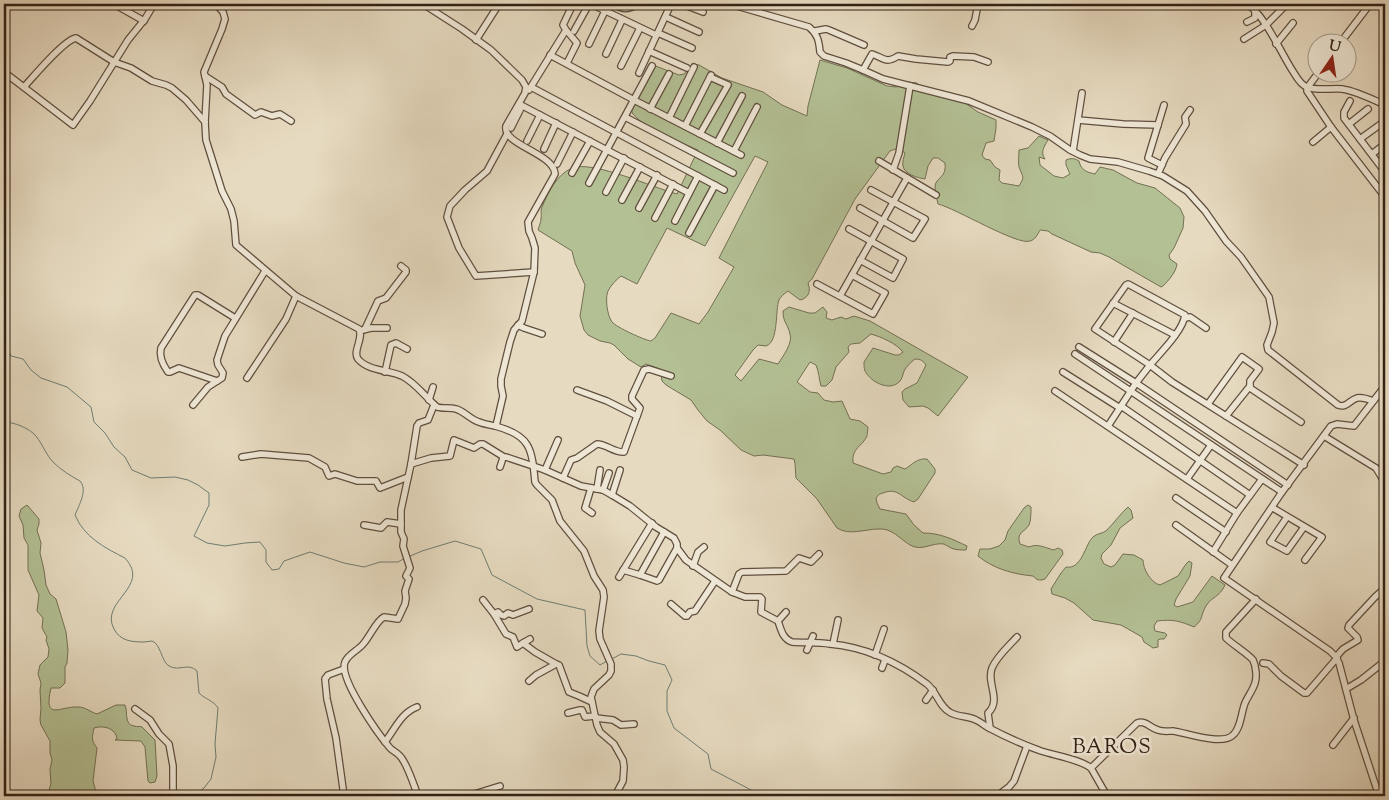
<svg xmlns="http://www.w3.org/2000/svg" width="1389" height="800" font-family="'Sorts Mill Goudy',serif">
	<rect width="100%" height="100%" fill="#e6dac0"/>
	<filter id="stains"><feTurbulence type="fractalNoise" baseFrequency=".004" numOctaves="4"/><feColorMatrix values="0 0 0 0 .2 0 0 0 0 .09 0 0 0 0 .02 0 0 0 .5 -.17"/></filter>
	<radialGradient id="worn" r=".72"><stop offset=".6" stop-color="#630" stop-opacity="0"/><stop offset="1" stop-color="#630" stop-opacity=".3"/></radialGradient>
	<!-- green -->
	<g fill="#b3c094" stroke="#737054" fill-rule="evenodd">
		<path d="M 820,60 L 847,68 L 887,86 L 896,87 L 908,82 L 917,83 L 925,92 L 943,91 L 952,94 L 978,112 L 996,120 L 996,128 L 994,141 L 986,143 L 982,155 L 985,159 L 990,160 L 995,167 L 1000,170 L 999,180 L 1002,183 L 1019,186 C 1025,176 1023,178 1019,167 C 1018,162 1019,155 1019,150 L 1028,148 L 1039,136 L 1048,140 C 1044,147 1040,152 1045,159 L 1039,157 L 1040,165 L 1054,176 L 1063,178 L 1070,174 L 1066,165 L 1066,160 C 1071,158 1074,158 1079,161 C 1081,170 1086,172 1095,174 L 1100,167 L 1113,170 L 1137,183 L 1155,188 L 1180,208 L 1184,217 L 1183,228 L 1174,248 L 1169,255 L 1170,259 L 1177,264 C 1176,272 1169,280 1163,286 L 1161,287 L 1109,257 L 1100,253 L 1091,252 L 1052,234 L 1048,231 L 1040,230 C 1038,234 1035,240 1030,241 C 1018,246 955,208 938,204 C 937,199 935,192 935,186 C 936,177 947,178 945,163 L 938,158 L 933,158 L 928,166 L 925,179 C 918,178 904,174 903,166 C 902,162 904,157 905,153 C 900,149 897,148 890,151 L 855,199 L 812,279 L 808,283 C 811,291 809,298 800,300 L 788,291 C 784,294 781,296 779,300 C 775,310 779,342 766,346 C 763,346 761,345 758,345 L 753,350 L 735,375 L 741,381 L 759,359 L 778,364 C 783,356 793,343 790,334 C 788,324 783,323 783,311 L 789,307 L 809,313 L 815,313 L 823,307 L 827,312 L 826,318 L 832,320 L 841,317 L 846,319 L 854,316 L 870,321 L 968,377 L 938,416 L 928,408 L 923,406 L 909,407 L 903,400 L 902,392 L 905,389 L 917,383 L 926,365 C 923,361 921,359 915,359 C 911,362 907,366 904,371 C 903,374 902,380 899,382 C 890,391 873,383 867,374 C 864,371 864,367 864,362 L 873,348 L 895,355 L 899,355 L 903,352 C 896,343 881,337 871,334 L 860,343 L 851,344 L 848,347 L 849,352 L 836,367 L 832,380 L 826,386 L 821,386 C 819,379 819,372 816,365 L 810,362 L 797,382 L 810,392 L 818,393 L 824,400 L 833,402 L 842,401 L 850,419 L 860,421 L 868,427 C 868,428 867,436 867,436 C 863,446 851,448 853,463 L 883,474 L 891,472 L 893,468 L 897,466 L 905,469 C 913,464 917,458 927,459 L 935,469 L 935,473 L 918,499 L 914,502 C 901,498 898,487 883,493 C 877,495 880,494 876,498 L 877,503 L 880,509 L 906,514 L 914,525 L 923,533 C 940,533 952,539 967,546 L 966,550 C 961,550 955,550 951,548 C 949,547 946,545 944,544 C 932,542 922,552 910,545 C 900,539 892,528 879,529 C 865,529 849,536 837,528 L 817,499 L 796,478 C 795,472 796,465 794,459 L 763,455 L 754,456 L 741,450 L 720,430 L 707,421 L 698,410 L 691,400 L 666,385 L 662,381 L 660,369 L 646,364 L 641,367 L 628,359 L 614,345 L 610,343 L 600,341 L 588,335 L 584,330 L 580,316 L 585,285 L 575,263 L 572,251 L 538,230 C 539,226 541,222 541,219 C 542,214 540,211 542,207 C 548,193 556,175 572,168 C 593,160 654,188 677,194 L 698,150 C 680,142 645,129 633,114 C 631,111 631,106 630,103 L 653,65 L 679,75 L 684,74 L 693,64 L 699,65 L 722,78 L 763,92 L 782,105 L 807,116 L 808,106 ZM 755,156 L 768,162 L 719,258 L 734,267 L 708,312 L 699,324 L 671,313 L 655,338 L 651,341 C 644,340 616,327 612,322 C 607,315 605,298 608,291 C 611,285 616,280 621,276 L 637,284 L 667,228 L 705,246 Z"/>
		<path d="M 27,505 L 39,519 L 39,524 L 37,530 L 41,543 L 40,553 L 44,570 L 46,585 L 50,594 L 56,599 L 66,632 L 68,650 L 67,663 L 65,667 L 65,683 L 60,688 L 51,688 C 43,722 60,706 78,707 C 86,707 90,712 97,714 L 116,705 L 125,705 C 128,712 124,725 134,726 C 137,727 140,726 142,727 L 155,740 L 157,776 L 155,782 L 150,783 L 148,781 L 145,747 L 141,741 L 115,740 L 117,739 C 116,728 103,725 94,728 C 92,738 91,740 97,748 L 93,781 L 97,796 L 47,796 L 51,784 L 50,769 L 52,760 L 50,753 L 50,741 L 41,725 L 40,720 L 41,708 L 40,690 L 41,683 L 38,674 L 40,665 L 48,657 L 49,649 L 46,640 L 47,637 L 42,628 L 43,618 L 37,611 L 39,595 L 28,570 L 28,545 L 24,538 L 23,525 L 19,516 L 21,509 Z"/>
		<path d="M 1028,505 L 1031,507 C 1031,512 1031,521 1029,525 C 1024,533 1016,532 1020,544 L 1029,547 C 1038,543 1045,548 1054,550 L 1058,548 L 1062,550 L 1063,554 L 1045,579 C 1039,581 1037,580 1033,576 C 1013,574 994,569 978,556 L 980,549 L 990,549 L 999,546 L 1005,540 L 1008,531 L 1024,508 Z"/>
		<path d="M 1128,507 L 1131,510 L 1133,518 L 1120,528 L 1111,545 L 1102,554 L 1101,558 L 1104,564 L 1111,567 L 1115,565 L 1123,554 L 1134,555 L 1143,560 C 1143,569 1151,583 1160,585 L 1178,576 L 1186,564 L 1189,561 L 1192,563 L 1190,576 L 1176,599 L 1174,605 L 1177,607 L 1193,602 L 1212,576 L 1225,585 C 1220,597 1211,597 1206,606 C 1200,616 1204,619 1194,627 C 1180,621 1173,619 1157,621 L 1154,626 L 1155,631 L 1165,633 L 1167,635 L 1164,639 L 1160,639 L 1158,640 L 1158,647 L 1153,648 L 1144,642 L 1142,637 L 1121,625 L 1093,620 L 1074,603 L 1065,598 L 1052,594 L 1051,589 L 1061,573 L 1066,567 C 1082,570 1085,544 1093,537 C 1097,533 1103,534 1107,530 C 1114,523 1121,513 1128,507 Z"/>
	</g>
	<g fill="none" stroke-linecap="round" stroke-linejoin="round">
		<!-- stream -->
		<g stroke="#6e7d73" stroke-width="1">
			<polyline points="4,332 5,341 11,356 23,359 31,370 41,378 67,387 91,407 94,422 105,433 114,447 125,457 132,470 151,478 175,477 188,480 198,485 209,493 209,505 194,536 207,543 225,546 245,543 260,542 266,550 266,562 272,570 279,569 284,561 310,552 344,563 364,567 380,562 398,562 405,558"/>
			<path d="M 4,422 C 14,422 29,428 36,436 C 43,445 46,455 54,463 C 61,470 71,476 80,481 C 88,490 79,505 75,515 C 84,537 105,548 125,558 C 152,587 99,601 114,629 C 120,641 132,642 144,642 C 147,642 149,641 152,641 C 161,644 161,661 169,666 C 179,672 188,662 197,671 L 199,693 C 205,699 214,701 218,708 L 215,744 L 216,757 L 211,779 L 204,788 L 194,796"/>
			<polyline points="408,557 422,551 455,541 481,549 492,575 537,599 585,610 587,646 590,656 600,665 607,661"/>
			<polyline points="610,660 621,654 636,656 649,661 665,665 672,680 667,691 667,711 674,728 708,754 711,769 755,792 773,796"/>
		</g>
		<!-- minor casing -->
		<g stroke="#604f3f" stroke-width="8">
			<g id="minor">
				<polyline points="114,4 144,21"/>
				<path d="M 216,4 L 223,12 L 225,19 L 222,29 L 204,72 L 207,85 L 205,122 L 206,140 L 222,191 L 231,209 L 234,221 L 236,245 L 296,296 L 359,329 C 364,339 352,351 358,359 C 368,371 389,370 402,376 C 416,383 425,397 437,407 C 443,409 450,407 456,409 C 464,411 471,420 479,422 C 484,424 490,425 495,426 C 530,435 532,448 535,482 L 537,485 L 552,500 L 560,521 L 584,551 L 594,576 L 603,590 L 604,597 L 599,631 L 600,639 L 611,664 L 611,671 L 609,675 L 594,689 L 591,697 L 597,725 L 600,732 L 614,744 L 623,760 L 624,767 L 623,781 L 615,796"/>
				<path d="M 423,4 L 462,29 L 491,50 L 522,80 L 526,87 L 525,93 L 506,126 C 502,145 554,153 555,174 L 528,222 L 529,231 L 532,238 L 535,248 L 534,272 L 522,321 L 514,330 L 510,342 L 501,379 L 501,386 L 503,396 L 496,426"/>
				<polyline points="591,4 656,35"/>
				<path d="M 613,4 C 623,10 628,10 638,4"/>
				<polyline points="682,4 703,12"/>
				<path d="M 730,4 L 809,27 C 818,35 819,41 820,52 L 824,56 L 846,63 L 863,70 L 872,54 C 884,58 886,64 898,56 L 916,59 L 948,62 L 950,61 L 950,57 L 953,56 L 974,57 L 988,62"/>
				<path d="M 1247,4 C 1266,16 1281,54 1294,73 C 1297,78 1301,85 1307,87 C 1316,91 1332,88 1342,89 C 1356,91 1372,99 1385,105"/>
				<polyline points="1384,4 1385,4"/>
				<polyline points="666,17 699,32"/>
				<polyline points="1247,22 1255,18 1255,9 1259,4"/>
				<polyline points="972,26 975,20 978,4"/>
				<polyline points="566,30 577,43 567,63"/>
				<polyline points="574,31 589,4"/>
				<polyline points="815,31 826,29 829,30 864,45"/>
				<polyline points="658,33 692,48"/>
				<polyline points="1244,39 1266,25 1287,4"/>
				<polyline points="476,40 499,4"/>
				<polyline points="1341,42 1370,4"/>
				<polyline points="589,44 605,11"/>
				<polyline points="1276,44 1293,23"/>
				<polyline points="649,51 687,68"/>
				<polyline points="606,54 622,20"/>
				<polyline points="550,55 634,100 741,155"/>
				<polyline points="621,66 640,28"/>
				<path d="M 863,70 L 883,79 L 969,101 L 1032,127 L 1050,136 L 1070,150 L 1080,155 L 1090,159 L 1118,162 L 1149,171 L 1163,176 L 1187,191 L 1205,211 L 1226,241 L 1241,257 L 1269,297 L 1274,323 L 1272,332 L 1267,345 L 1268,350 L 1338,405 C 1347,408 1348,401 1357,398 C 1362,397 1368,399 1373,401"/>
				<polyline points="4,72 73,125 90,101 128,40 145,19 154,4"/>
				<polyline points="1319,72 1307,88 1307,91 1331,127 1385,197"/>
				<polyline points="639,73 671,4"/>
				<polyline points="205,76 222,87 226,94 255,115 261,112 272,116 280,114 291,121"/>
				<path d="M 24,87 C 34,76 64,40 76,38 L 114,62 L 131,68 L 152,81 L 166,85 L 172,88 L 186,100 L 205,122"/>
				<polyline points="531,87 724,190"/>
				<polyline points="529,90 566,30 563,25 573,4"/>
				<polyline points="1350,101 1344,112 1344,118 1385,172"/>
				<polyline points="519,104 689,193"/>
				<polyline points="650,109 669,74"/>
				<polyline points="625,117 733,173"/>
				<polyline points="669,118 694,67"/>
				<polyline points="1078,120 1123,124 1158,125"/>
				<polyline points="1349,124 1368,109"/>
				<polyline points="685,126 711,75"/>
				<polyline points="511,128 521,108"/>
				<polyline points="507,134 487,171 465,190 450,206 447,217 459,248 476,276 534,272"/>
				<polyline points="700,134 728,85 710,77"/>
				<polyline points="1360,139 1385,121"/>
				<polyline points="527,141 540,115"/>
				<polyline points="1313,142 1331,127"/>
				<polyline points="717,143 742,96"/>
				<polyline points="544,149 556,123"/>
				<polyline points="734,151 757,107"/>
				<polyline points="1073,151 1082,93"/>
				<polyline points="1372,154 1385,144"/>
				<polyline points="879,161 936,195"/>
				<polyline points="557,164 573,132"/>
				<polyline points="1162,165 1148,158 1164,105"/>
				<polyline points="893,170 899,153 910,86"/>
				<polyline points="572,173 590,141"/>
				<polyline points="1158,174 1165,158 1186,124 1185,117 1190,110"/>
				<polyline points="589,183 652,66"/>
				<polyline points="606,192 624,158"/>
				<polyline points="622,200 640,167"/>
				<polyline points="639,208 657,175"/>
				<polyline points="860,208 913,238 925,219 871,190"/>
				<polyline points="655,218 673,184"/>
				<polyline points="675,221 698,176"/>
				<polyline points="849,229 903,259 893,278 860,260"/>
				<polyline points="689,233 715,185"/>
				<polyline points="817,284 873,314 885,293 852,275"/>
				<polyline points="840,296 907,178"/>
				<polyline points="1113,303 1175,335"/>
				<polyline points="1185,318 1190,317 1206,328"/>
				<polyline points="518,325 524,328 542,334"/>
				<polyline points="365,329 378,301 386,298 406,272 406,270 401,266"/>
				<polyline points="363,330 371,328 387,328"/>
				<polyline points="1114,342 1133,313"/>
				<polyline points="1079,347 1136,383 1288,485"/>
				<polyline points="1075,354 1282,492"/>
				<polyline points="385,372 391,345 396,343 407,349"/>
				<polyline points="1063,372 1120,408"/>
				<polyline points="247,378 286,319 296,296"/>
				<path d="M 217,381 L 179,368 L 170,372 L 168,372 C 163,365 159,356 161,348 L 195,295 L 198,295 L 235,318"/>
				<polyline points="577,390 607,401 637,416"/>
				<polyline points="1055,391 1237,513"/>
				<polyline points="429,400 433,387"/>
				<polyline points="1208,404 1242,357 1259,369 1250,381 1250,388 1301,422"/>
				<polyline points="193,405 208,387 222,378 223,373 218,365 217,360 225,336 265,271"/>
				<polyline points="1121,406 1250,495"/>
				<polyline points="1226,416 1250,386"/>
				<path d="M 1108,426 L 1136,383 L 1150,365 L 1095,329 L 1126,285 L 1128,284 L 1185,315 C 1183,331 1160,353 1150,365 L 1172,382 L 1304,465"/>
				<polyline points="1324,436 1376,468 1385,483"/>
				<polyline points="242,457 261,454 309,458 325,467 329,476 335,474 357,481 376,481 380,488 408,477"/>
				<polyline points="411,464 431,458 450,456 454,440 474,448 480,444 483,444 504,457"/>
				<path d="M 500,467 L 503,458 L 506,457 L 545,470 L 581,486 L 603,490 L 612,495 L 630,506 L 656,527 L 674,538 L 677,544 L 677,548 L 686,560 L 732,592 L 745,597 L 760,597 L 762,599 L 761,612 L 778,621 C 781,630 783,639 792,642 C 805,643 818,642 830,644 C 865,647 899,663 927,684 C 937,692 939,707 951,713 C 959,717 969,716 976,720 C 981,722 985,726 989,728 C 1006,737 1024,745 1041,751 C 1057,756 1079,759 1091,768 L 1107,796"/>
				<polyline points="545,470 558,440"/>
				<path d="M 563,478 L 571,460 L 577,458 L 597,444 C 606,444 615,453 624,452 L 640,408 L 632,399 L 632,396 L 644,370 L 649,369 L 671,376"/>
				<polyline points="1187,479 1211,445"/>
				<polyline points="591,488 585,508 592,513"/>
				<polyline points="597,489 600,470"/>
				<polyline points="603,490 609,473"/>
				<polyline points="612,495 620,470"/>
				<polyline points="1176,498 1226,532"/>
				<polyline points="1273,508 1322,537 1305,560"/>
				<polyline points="1287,517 1270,542 1287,551 1304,527"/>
				<polyline points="364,525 381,528 387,522 401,524"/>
				<polyline points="1176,525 1232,565"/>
				<polyline points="1213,552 1237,513 1262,479"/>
				<polyline points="693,566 698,552 704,547"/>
				<polyline points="623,570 640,575 657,581 659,580 677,548"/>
				<polyline points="640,575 664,532"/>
				<polyline points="619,577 652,523"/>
				<polyline points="732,592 739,574 742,572 786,571 799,558 811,562 819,554"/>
				<polyline points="483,600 494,614 506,634 513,637 517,647 523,643"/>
				<polyline points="671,604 685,616 687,616 690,612 695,611 715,581"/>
				<polyline points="494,614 498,612 501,615 504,616 508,613 513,615 529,609"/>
				<polyline points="778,621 786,612"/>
				<polyline points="833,644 838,620"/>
				<polyline points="807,650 813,636"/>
				<polyline points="875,655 884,629"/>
				<polyline points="1336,657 1343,649 1358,640 1357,637 1348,628 1349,625 1375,597 1385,588"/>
				<polyline points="1263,663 1269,664 1281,676 1304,693 1307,693 1337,658"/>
				<polyline points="556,664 559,665 569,692 579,696 592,702"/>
				<polyline points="882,668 885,660"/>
				<polyline points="529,681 536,675 556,664 535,652 523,643 530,639"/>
				<polyline points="1346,689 1361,680 1385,661"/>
				<polyline points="926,700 933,690"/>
				<polyline points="135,709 150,720 159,734 169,744 173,766 173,796"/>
				<polyline points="568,713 580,710 582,710 585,717 595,716"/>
				<polyline points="596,718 613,720 621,725 634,724"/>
				<path d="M 990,728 L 988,713 C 1002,700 986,683 992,668 C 997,656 1009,646 1017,637"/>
				<path d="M 385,742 C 395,729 401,713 417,707"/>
				<polyline points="1333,745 1354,718"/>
				<path d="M 1091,768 L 1137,723 C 1146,720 1150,728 1158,730 C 1163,732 1168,731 1173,731 C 1187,733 1222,746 1233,735 C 1241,728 1241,713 1245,703 C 1248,696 1253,690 1255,683 C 1257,677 1256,666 1253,660 C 1248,654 1232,644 1226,638 L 1226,632 L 1256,599"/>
				<polyline points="344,796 336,738 327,699 325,679 328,675 344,669"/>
				<path d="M 418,796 C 414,786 407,762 399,755 C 396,752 393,751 390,748 C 379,735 338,678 345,662 C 348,654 359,650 364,643 C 370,636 377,620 384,617 L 398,619 L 405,604 L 406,598 L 405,591 L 409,579 L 406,576 L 410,568 L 403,546 L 404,539 L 401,532 L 401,510 L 411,464 L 417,426 L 419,423 L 428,420 L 434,405"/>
				<polyline points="468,796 500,786"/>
				<polyline points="997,796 1009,787 1014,781 1027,746"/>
				<polyline points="1379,796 1354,720 1339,663 1336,657 1330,651 1224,578 1282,492 1331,426 1337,424 1354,426 1385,386"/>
			</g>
		</g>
		<!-- minor -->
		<use href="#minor" stroke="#efe7d6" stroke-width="5.5"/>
	</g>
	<g text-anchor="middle" stroke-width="5" stroke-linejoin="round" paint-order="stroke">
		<!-- quarter labels -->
		<g font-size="21" letter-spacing="1" fill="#332114" stroke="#efe7d6">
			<text x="1112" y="753">BAROS</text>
		</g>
	</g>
	<!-- margin -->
	<rect width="1389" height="800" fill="none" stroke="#e6dac0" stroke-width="20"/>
	<rect x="5" y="5" width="1379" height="790" fill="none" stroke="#332114" stroke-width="2.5"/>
	<rect x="10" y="10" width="1369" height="780" fill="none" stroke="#332114"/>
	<!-- north arrow -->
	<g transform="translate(1332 58) rotate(13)"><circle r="24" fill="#efe7d6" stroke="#a49888"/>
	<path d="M0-4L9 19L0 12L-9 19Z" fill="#8f2418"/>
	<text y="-8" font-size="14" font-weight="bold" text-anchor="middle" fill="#332114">U</text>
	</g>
	<rect width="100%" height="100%" filter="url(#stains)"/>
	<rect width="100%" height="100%" fill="url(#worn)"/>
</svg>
